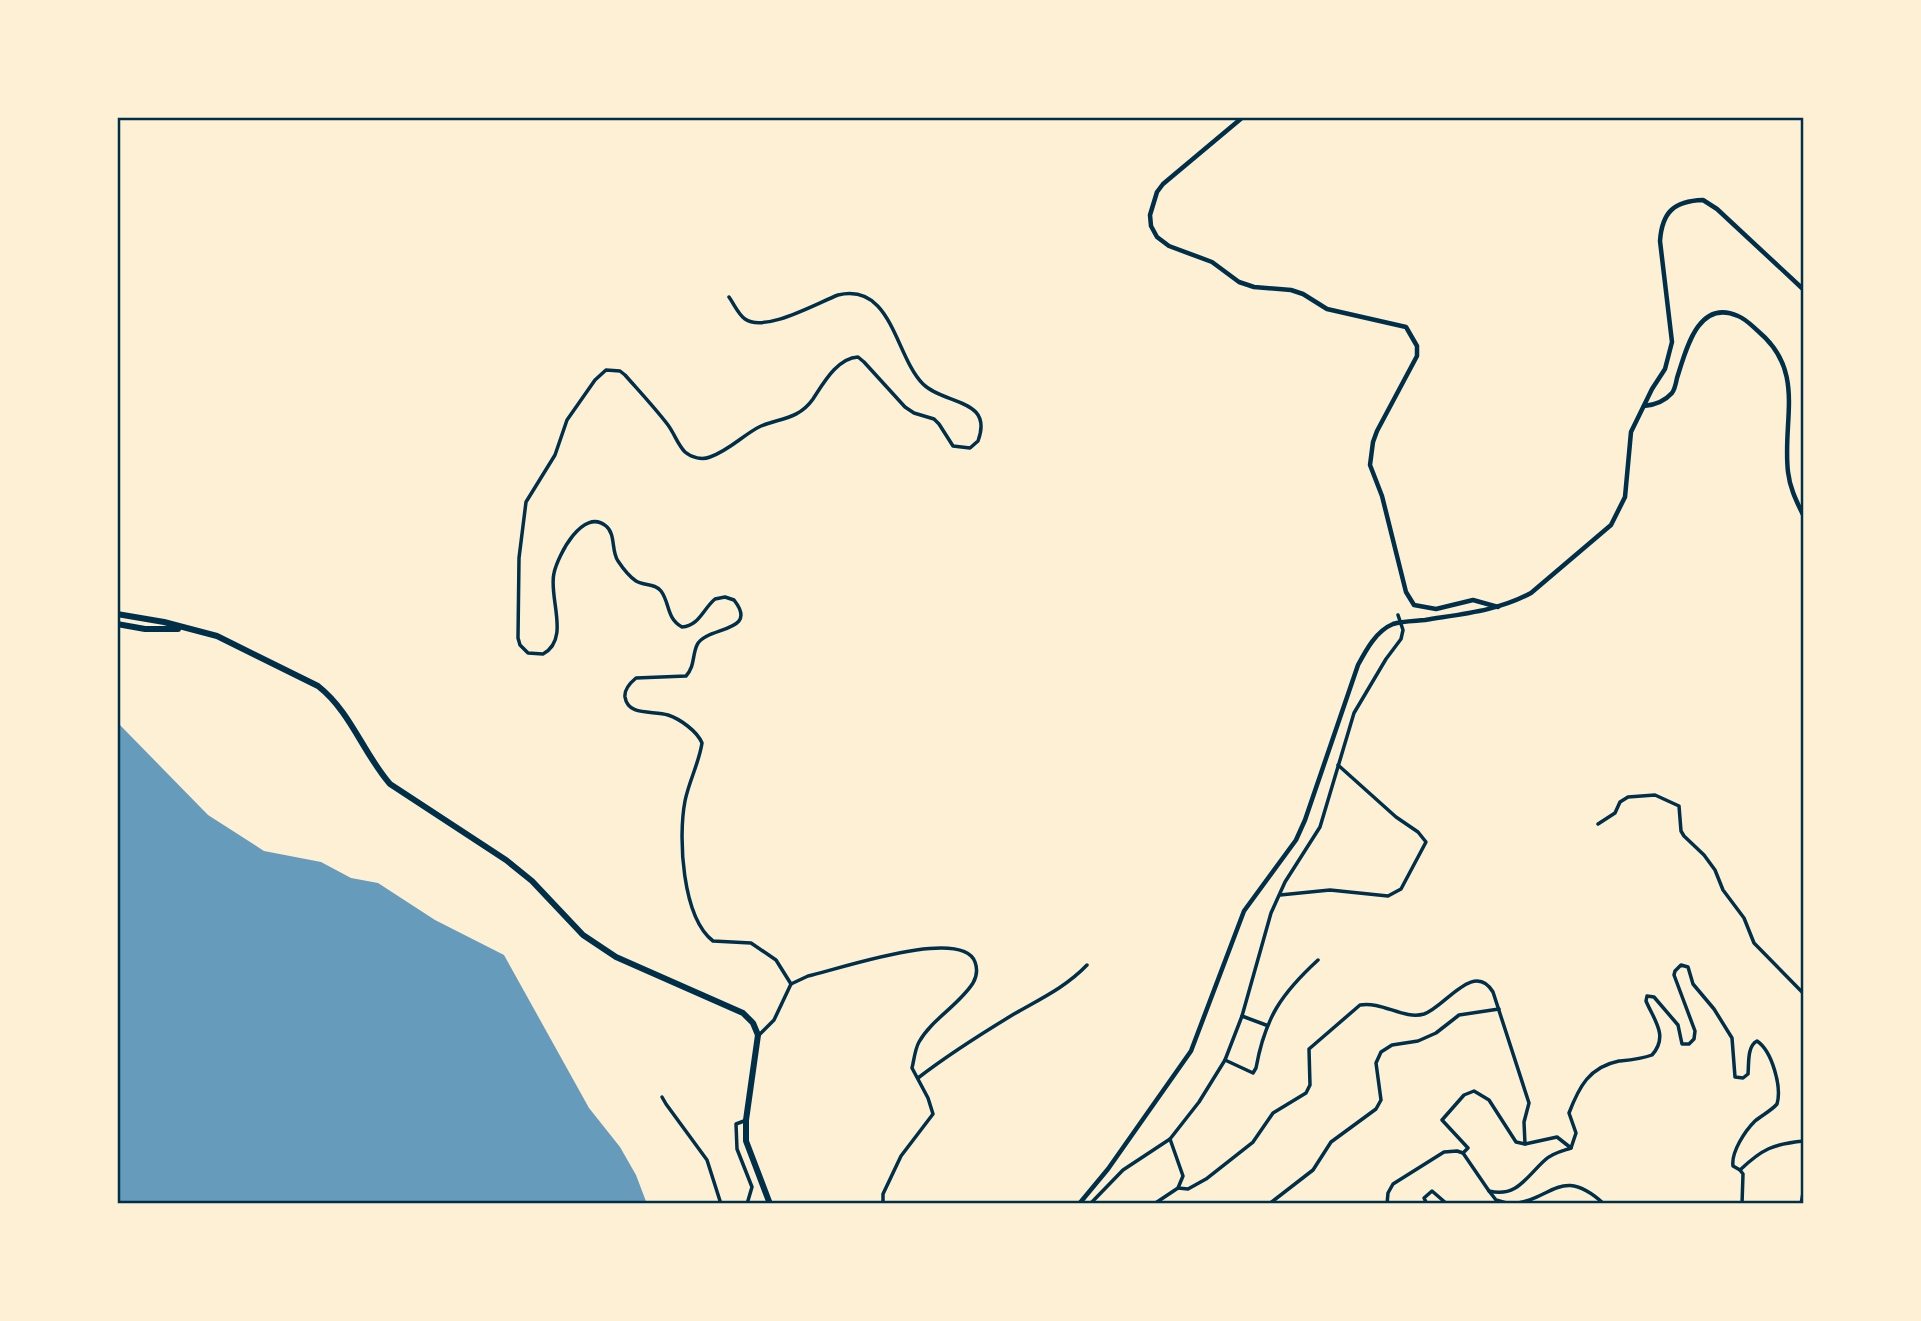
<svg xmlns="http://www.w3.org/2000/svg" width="1921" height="1321" font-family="Overpass,sans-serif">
	<rect width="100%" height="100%" fill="#fdf0d5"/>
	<!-- water -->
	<polygon fill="#669bbc" points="117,722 208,815 264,851 321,862 351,878 378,883 435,920 504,955 589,1108 620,1147 636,1175 647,1204 117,1204"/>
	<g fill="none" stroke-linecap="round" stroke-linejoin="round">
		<!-- minor -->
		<g stroke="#003049" stroke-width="3.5">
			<path d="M 729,297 C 734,304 738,314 745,319 C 765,333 817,303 838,295 C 892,282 895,356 923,384 C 944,405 994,398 978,441 L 970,448 L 953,446 L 939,424 L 934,419 L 914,413 L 905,407 L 864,362 L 858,357 C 837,358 823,384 813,399 C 799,419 781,418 761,426 C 744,434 730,450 710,457 C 702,460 692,458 685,452 C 678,445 674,433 668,425 C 655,408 640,392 625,375 L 620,371 L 606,370 L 595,380 L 567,420 L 555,455 L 526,502 L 519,558 L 518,638 L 520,645 L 528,653 L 543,654 C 571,639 548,597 554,573 C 558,555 583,507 606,526 C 616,534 611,551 618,561 C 622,567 630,577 636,581 C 644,586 655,583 661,591 C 670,603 666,618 682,627 C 699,626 703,609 715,599 L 725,597 L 734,600 C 760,633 706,626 697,645 C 692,656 695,666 686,676 L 636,678 C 630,683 624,689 625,697 C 628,717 654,710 668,715 C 680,719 697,731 702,743 C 699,763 689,781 685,801 C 678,837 682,917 713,941 L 751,943 L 776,960 L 791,984"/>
			<polyline points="1598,824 1615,813 1620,802 1628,797 1655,795 1679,806 1681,831 1684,836 1704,855 1715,870 1723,890 1744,918 1754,943 1804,994"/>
			<polyline points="1280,895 1330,890 1388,896 1401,889 1426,842 1418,832 1396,817 1338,765"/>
			<polyline points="1242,1016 1266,1025"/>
			<path d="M 759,1035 L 774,1020 L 791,984 L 808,976 C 836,970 962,926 975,962 C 978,970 977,976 973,983 C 959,1005 932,1019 919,1042 C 915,1049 914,1060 912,1068 L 928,1098 L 933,1114 L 901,1156 L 883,1194 L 883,1204"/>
			<path d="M 1225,1060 L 1253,1073 L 1256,1068 C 1265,1018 1281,994 1318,960"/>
			<path d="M 918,1078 C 949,1054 981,1034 1014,1014 C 1040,999 1066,987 1087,965"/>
			<polyline points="662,1097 666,1104 707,1160 721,1204"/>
			<polyline points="744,1121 736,1124 737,1149 752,1187 747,1204"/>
			<polyline points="1463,1153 1468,1148 1442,1120 1464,1095 1474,1091 1489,1100 1516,1142 1525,1144 1557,1137 1571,1148"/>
			<polyline points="1740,1170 1743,1174 1742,1204"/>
			<path d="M 1178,1188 L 1188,1189 L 1206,1179 L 1253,1142 L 1273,1113 L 1306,1093 L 1310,1085 L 1309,1049 L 1360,1005 C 1382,1001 1404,1020 1424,1014 C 1445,1007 1474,960 1493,992 L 1529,1103 L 1524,1122 L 1525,1144"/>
			<polyline points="1489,1191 1496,1200 1510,1204"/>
			<polyline points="1081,1204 1091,1203 1123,1170 1170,1139 1199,1102 1225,1060 1242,1016 1271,913 1285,882 1320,827 1354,713 1386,659 1401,639 1403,630 1398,615"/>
			<polyline points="1154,1204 1178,1188 1183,1176 1170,1139"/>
			<polyline points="1269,1204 1313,1170 1331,1142 1376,1109 1381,1100 1376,1063 1381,1052 1392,1045 1418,1041 1436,1033 1459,1015 1499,1009"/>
			<path d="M 1387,1204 L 1388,1193 L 1393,1184 L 1444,1152 L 1457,1151 L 1463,1153 L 1489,1191 C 1517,1198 1527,1176 1545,1160 C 1552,1153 1562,1151 1571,1148 L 1576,1133 L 1569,1113 C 1579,1087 1589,1067 1619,1061 C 1630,1060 1642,1059 1652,1055 C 1669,1036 1654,1020 1646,1001 L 1647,996 L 1654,997 L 1678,1025 L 1682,1044 L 1689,1044 L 1694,1039 L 1695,1031 L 1674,975 L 1675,971 L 1681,965 L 1688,967 L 1693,984 L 1714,1009 L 1732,1038 L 1735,1077 L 1743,1078 L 1748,1074 C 1749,1064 1747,1046 1757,1041 C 1772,1051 1782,1087 1777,1104 C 1771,1111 1762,1115 1755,1121 C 1745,1131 1731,1152 1733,1166 L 1740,1170 C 1762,1149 1773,1144 1804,1141"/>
			<polyline points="1427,1204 1424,1198 1432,1191 1447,1204"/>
			<path d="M 1510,1204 C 1553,1201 1560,1164 1604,1204"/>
			<polyline points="1801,1204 1804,1187"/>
		</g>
		<!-- tertiary -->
		<g stroke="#003049" stroke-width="4.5">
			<polyline points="1243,117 1163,184 1157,192 1150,215 1151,226 1157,237 1169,246 1212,262 1239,282 1254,287 1291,290 1303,294 1327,309 1406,327 1417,346 1417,356 1377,431 1373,442 1370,465 1382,496 1406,592 1414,605 1436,609 1473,600 1498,607"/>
			<path d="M 1644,406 C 1655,405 1664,402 1672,393 C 1675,389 1676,383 1677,378 C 1686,350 1698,298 1738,316 C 1746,319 1752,326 1759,332 C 1806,372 1782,420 1788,472 C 1790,489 1797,502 1804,517"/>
			<path d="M 1079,1204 L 1108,1169 L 1191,1051 L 1244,911 L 1296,840 L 1305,820 L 1358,665 C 1366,650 1376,631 1393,624 C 1402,621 1415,621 1425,620 C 1462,614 1498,611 1531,593 L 1611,525 L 1625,497 L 1631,432 L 1652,389 L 1665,369 L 1672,342 L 1660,241 C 1662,212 1674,201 1703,200 L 1717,209 L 1804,290"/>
		</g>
		<!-- trunk -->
		<g stroke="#003049" stroke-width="6">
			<path d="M 117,614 L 164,622 L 217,636 L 318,686 C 351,712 363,753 390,784 L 506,860 L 532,881 L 583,935 L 616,957 L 743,1013 L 753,1023 L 758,1035 L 746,1120 L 746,1141 L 770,1204"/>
			<polyline points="117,624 145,629 178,629"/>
		</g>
	</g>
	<!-- border -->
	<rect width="1921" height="1321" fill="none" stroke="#fdf0d5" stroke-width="238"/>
	<rect x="119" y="119" width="1683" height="1083" fill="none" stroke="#003049" stroke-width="2.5"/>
</svg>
